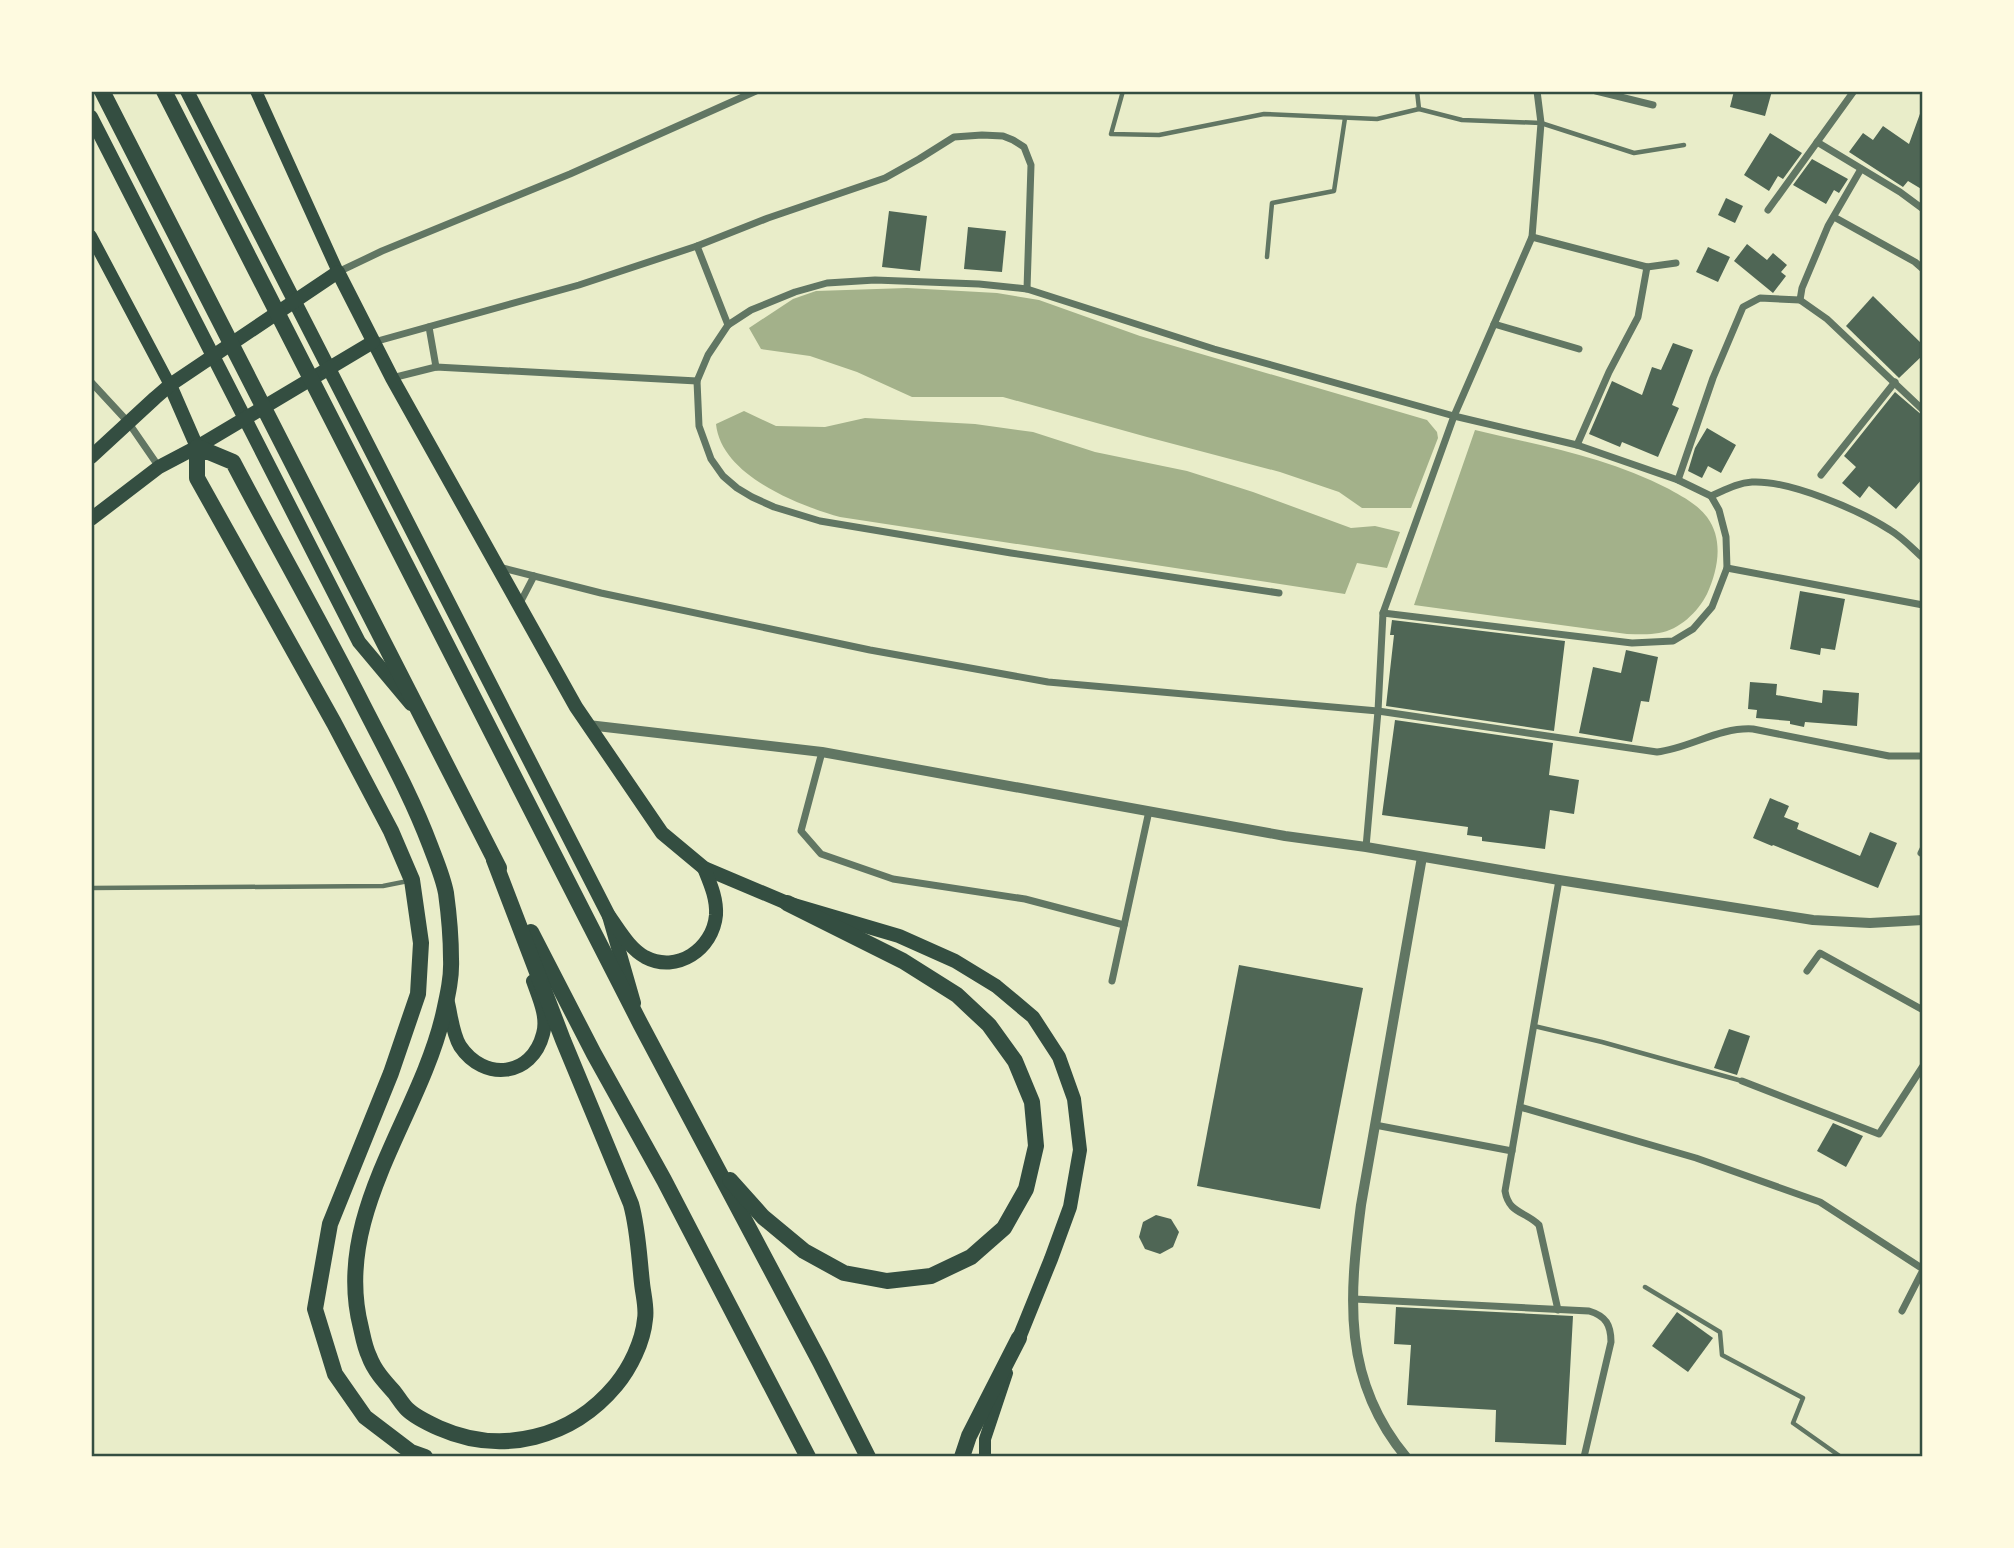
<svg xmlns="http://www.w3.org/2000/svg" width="2014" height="1548" font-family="Quicksand,sans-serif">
	<rect width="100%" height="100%" fill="#e9edc9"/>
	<!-- water -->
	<g fill="#a3b18a">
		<polygon points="907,288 997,293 1039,300 1140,336 1427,420 1437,432 1438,438 1411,508 1362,508 1339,492 1280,472 1147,437 1003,397 912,397 857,372 810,356 761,349 749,328 793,299 816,291"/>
		<path d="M 744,411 L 776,426 L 825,427 L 865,418 L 975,424 L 1033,432 L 1095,452 L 1187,471 L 1253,492 L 1351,528 L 1375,526 L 1400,532 L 1387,568 L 1357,563 L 1345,594 L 840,517 C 797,505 721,475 716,424 Z"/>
		<path d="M 1475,430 C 1541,446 1607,457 1669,489 C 1683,497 1697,504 1707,517 C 1724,540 1718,570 1707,594 C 1698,612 1679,630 1659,633 C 1649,635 1637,634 1627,634 L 1414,605 Z"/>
	</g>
	<!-- building -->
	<g fill="#4f6655">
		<polygon points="1734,91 1772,91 1765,116 1730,107"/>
		<polygon points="1921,111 1923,111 1923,190 1908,181 1903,187 1849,152 1863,133 1873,140 1883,126 1909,144"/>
		<polygon points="1770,133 1802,153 1783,179 1778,176 1769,191 1744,175"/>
		<polygon points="1812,159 1848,179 1839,193 1834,190 1826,204 1793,185"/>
		<polygon points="1726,198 1743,206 1735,223 1718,215"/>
		<polygon points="889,211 927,216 920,271 882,267"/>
		<polygon points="968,227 1006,231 1002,272 964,269"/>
		<polygon points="1747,244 1767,260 1773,253 1787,265 1781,272 1786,276 1773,293 1734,261"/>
		<polygon points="1708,247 1730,257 1718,282 1696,272"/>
		<polygon points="1873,296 1923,345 1923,355 1899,378 1846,326"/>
		<polygon points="1673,343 1693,350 1672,405 1679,408 1658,457 1622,442 1620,447 1589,434 1612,381 1642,395 1652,367 1661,370"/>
		<polygon points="1895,392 1923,416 1923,478 1896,509 1869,486 1860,498 1842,483 1856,467 1844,456"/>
		<polygon points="1707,428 1736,445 1721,473 1708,466 1702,478 1688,471 1695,448"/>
		<polygon points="1800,591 1845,599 1835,650 1821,648 1820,655 1790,649"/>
		<polygon points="1392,620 1565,641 1554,731 1386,706 1394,635 1390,635"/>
		<polygon points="1626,650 1658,657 1649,702 1641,701 1632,742 1579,733 1593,667 1621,673"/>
		<polygon points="1750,682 1777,684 1776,695 1822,703 1823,690 1859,693 1857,726 1805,722 1804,727 1790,724 1790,721 1756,718 1757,710 1748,709"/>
		<polygon points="1395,720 1553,743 1549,775 1579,780 1574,814 1550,810 1545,849 1482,841 1482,837 1467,835 1468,827 1382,815"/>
		<polygon points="1770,798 1789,806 1784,817 1799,823 1797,829 1860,856 1870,832 1897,843 1878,888 1773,845 1772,846 1753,838"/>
		<polygon points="1239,965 1363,988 1320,1209 1197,1186"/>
		<polygon points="1729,1029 1750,1036 1737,1075 1714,1068"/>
		<polygon points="1833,1123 1863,1136 1846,1167 1817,1151"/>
		<polygon points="1156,1215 1171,1219 1179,1232 1173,1247 1160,1254 1145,1249 1139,1237 1143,1222"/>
		<polygon points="1396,1307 1573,1316 1566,1445 1495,1442 1496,1410 1407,1405 1411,1345 1394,1344"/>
		<polygon points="1677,1312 1713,1338 1688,1372 1652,1346"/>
	</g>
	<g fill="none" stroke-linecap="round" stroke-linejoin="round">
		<!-- service -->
		<g stroke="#617663" stroke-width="4.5">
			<polyline points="1123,91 1111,134 1159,135 1264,114 1377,119 1419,109 1462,120 1541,123 1634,153 1684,145"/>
			<polyline points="1417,91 1419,109"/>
			<polyline points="1267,257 1272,203 1334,191 1345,118"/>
			<polyline points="91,888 383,886 408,881"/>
			<polyline points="1534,1026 1602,1042 1742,1081"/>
			<polyline points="1645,1287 1720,1332 1722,1355 1803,1398 1793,1423 1841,1457"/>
		</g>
		<!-- minor -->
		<g stroke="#617663" stroke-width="7">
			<polyline points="1596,91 1653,105"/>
			<polyline points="1817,142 1900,192 1923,209"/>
			<polyline points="1768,210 1854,91"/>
			<polyline points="1834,217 1915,262 1923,269"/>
			<polyline points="1532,237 1647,267 1676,263"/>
			<polyline points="697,246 728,325"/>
			<polyline points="338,272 382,251 570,174 756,91"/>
			<polyline points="1800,300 1827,319 1923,410"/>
			<polyline points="1494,324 1579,349"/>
			<polyline points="429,327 436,367"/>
			<polyline points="374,342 579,285 697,246 768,218 885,178 919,159 954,137 982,135 1003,136 1013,140 1024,147 1031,165 1027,289"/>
			<polyline points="392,378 436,367 697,381"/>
			<polyline points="91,382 128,422 159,467"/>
			<polyline points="1577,445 1609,372 1638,317 1647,267"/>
			<polyline points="1821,475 1895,382"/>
			<polyline points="1678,480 1713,378 1743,307 1760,298 1800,300 1802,288 1828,226 1861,169"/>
			<path d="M 1711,496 C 1725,490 1737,483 1752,482 C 1789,480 1859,510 1890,530 C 1902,537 1913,549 1923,558"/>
			<path d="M 499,567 L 601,593 L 870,650 L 1048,682 L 1378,711 L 1657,752 C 1690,748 1719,727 1753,729 L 1889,756 L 1923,756"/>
			<polyline points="1727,568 1923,605"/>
			<polyline points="1279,593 1011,553 820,521 774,507 752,497 737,488 723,476 711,459 699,426 697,381 708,355 728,325 751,310 795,292 827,283 875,280 979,284 1027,289 1214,349 1454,416 1577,445 1678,480 1711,496 1719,510 1726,537 1727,568 1712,607 1693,629 1673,641 1632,643 1383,613"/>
			<polyline points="520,603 534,576"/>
			<polyline points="822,752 801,831 821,854 893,879 1025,899 1124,925"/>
			<polyline points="1366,847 1378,711 1383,613 1454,416 1532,237 1541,123 1537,91"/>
			<polyline points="1921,853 1923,849"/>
			<polyline points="1807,971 1820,953 1923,1010"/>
			<polyline points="1112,981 1149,811"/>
			<polyline points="1742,1081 1879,1134 1923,1066"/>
			<polyline points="1520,1107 1696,1158 1820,1202 1923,1269"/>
			<polyline points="1375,1125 1512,1151"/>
			<path d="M 1354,1299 L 1589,1311 C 1606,1316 1611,1325 1611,1342 L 1584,1457"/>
			<path d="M 1558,1310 L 1539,1225 C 1525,1211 1509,1214 1505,1191 L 1559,880"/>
			<polyline points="1902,1311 1923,1270"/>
		</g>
		<!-- tertiary -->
		<g stroke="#617663" stroke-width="10">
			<polyline points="588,725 822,752 1285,836 1366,847 1559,880 1813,920 1870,923 1923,920"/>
			<path d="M 1406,1457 C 1342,1380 1349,1298 1361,1205 L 1422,857"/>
		</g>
		<!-- secondary -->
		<g stroke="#344e41" stroke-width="12">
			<polyline points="256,91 338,272"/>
			<polyline points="91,236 170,385"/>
			<polyline points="985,1457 985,1439 1007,1373"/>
		</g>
		<!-- primary -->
		<g stroke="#344e41" stroke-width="14">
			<polyline points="187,91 609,916 634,1003"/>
			<polyline points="91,117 359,642 411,704"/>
		</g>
		<!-- trunk -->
		<g stroke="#344e41" stroke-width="14">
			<polyline points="170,385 197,447"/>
			<polyline points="91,457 155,398 170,385 338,272 392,378 576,707 662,833 704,868 787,903 899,936 955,961 996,986 1033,1017 1059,1057 1074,1099 1080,1150 1070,1207 1051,1259 1019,1338"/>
			<polyline points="91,519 159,467 197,447 373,342"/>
			<path d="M 609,916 C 620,931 629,948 645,957 C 677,974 713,949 716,915 C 717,898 710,883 704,868"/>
			<path d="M 447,999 C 451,1013 452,1033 460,1046 C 484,1082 532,1077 543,1034 C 548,1017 539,998 533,981"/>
		</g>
		<!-- motorway -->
		<g stroke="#344e41" stroke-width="16">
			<polyline points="102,91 499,868"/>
			<polyline points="164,91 641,1025 820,1362 868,1457"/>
			<polyline points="531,932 594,1054 664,1180 808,1457"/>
			<polyline points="730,1180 763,1217 804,1251 844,1273 887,1281 931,1276 971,1257 1004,1228 1026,1189 1036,1146 1032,1102 1015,1061 989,1025 957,995 903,961 787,903"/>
			<path d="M 425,1457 L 411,1452 L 365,1417 L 335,1374 L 315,1309 L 330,1224 L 391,1073 L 418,994 L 421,943 L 412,880 L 391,831 L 334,723 L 197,478 L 197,447 L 233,462 C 276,544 322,624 364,707 C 387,752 412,797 430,845 C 436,861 443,877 446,893 C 449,915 451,937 451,959 C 452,978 447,998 443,1016 C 418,1120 332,1216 361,1328 C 363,1337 365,1348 369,1356 C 374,1370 384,1381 394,1392 C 398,1397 402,1404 407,1409 C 415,1417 428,1423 439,1428 C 502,1456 572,1438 616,1385 C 630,1368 643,1342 645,1319 C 647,1308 643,1294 642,1283 C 639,1256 638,1229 631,1204 L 563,1040 L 494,860"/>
			<polyline points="962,1457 969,1436 1019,1338"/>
		</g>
	</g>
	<!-- border -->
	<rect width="2014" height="1548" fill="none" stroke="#fefae0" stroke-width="186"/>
	<rect x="93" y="93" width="1828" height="1362" fill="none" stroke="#344e41" stroke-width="2.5"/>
</svg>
